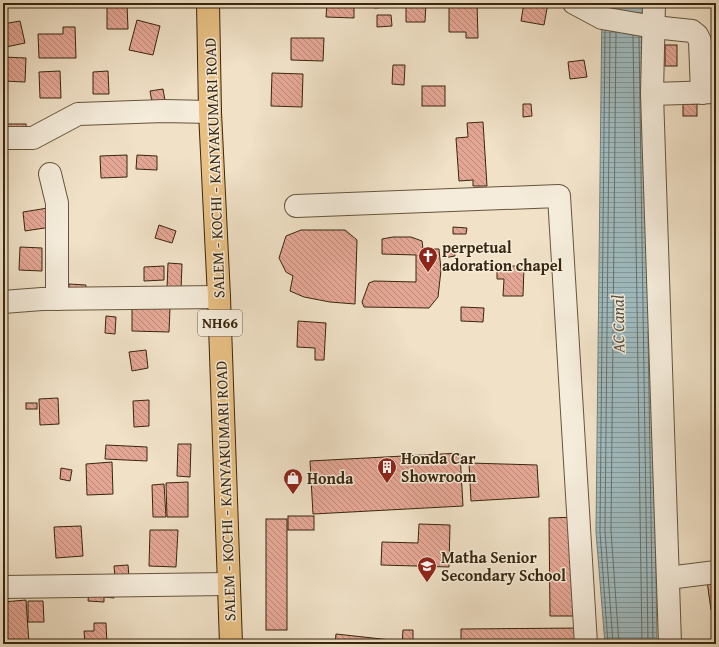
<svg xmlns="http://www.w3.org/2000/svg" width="719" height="647" font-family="'Gentium Book Plus',serif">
	<defs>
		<pattern id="water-rules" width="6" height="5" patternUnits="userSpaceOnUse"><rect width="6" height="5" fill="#9fbbc0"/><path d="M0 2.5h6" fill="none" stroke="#83989a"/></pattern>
		<pattern id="building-back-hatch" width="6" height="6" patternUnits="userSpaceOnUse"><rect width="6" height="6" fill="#e5a795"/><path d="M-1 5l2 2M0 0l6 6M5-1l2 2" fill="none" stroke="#bb8878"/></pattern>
	</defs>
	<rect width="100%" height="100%" fill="#f0e1c7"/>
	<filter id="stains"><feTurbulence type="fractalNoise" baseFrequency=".005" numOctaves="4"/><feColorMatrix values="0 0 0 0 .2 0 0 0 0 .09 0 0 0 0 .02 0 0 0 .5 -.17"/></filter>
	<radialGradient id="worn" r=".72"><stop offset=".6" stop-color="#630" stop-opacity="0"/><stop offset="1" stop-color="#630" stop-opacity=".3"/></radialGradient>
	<!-- water -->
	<polygon fill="url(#water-rules)" stroke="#767f79" points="602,3 647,3 657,644 605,644 596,532"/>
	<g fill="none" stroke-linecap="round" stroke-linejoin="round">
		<!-- shore -->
		<g stroke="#6c7067" stroke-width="1">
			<polyline points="605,31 600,532 608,644"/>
			<polyline points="610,32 605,531 613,644"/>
			<polyline points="616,33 611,531 619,644"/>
			<polyline points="633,35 642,644"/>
			<polyline points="639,37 648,644"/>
			<polyline points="648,331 653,644"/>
		</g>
	</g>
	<!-- building -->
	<g fill="url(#building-back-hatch)" stroke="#38260e">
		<polygon points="327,3 354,3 354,18 326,17"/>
		<polygon points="373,3 389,3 389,7 374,8"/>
		<polygon points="406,3 426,3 425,22 406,22"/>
		<polygon points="459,3 477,3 478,38 466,38 466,32 449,32 449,4 460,4"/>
		<polygon points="524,3 548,3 544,25 521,21"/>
		<polygon points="107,4 127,4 128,29 107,29"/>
		<polygon points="377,15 391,15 392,26 377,27"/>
		<polygon points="137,20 160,26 153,55 129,50"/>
		<polygon points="20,21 25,43 6,47 3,33 3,24"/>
		<polygon points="63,27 75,27 76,58 39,58 38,34 63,34"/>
		<polygon points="291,38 324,38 323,61 291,60"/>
		<rect x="665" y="45" width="12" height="21"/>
		<polygon points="3,57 26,58 25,82 3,81"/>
		<polygon points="584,60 587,77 570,79 568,62"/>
		<polygon points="393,65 405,65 404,85 392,84"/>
		<polygon points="60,71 61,98 40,98 39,72"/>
		<polygon points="108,71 109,94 93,94 93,72"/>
		<polygon points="272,73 303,74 302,107 271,106"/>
		<rect x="422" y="86" width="23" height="20"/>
		<polygon points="163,89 166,106 153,108 150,91"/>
		<polygon points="523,104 531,104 532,116 523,117"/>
		<rect x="683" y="104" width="14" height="12"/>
		<polygon points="483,122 487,186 473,186 473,180 459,181 456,138 468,137 467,123"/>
		<rect x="7" y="124" width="19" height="8"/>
		<polygon points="127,155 127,177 101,178 100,156"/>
		<polygon points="137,155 157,156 157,170 136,169"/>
		<polygon points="48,208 51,227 25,231 23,212"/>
		<polygon points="159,225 176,231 172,243 155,238"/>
		<polygon points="453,227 467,228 466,234 453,234"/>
		<polygon points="301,230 345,230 357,240 355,304 330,302 304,297 290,291 293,276 286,272 279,258 286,236"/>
		<polygon points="393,237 411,237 422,241 423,249 439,249 441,270 438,297 429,308 364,307 362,302 369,283 374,281 416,282 416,255 382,254 382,239"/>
		<polygon points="3,241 4,241 3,266"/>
		<polygon points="454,246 455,256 444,258 443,247"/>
		<polygon points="20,247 42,248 42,271 19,270"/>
		<polygon points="168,263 182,264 181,290 167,289"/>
		<polygon points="164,266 164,280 144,281 144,267"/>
		<polygon points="497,266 524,266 523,296 503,296 504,279 497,279"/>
		<polygon points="69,284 86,285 85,296 68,295"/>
		<polygon points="132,307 170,308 169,332 132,331"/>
		<polygon points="461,307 484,308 483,322 461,321"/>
		<polygon points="106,316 116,317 115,334 105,333"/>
		<polygon points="298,321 326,323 324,360 315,360 315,348 297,347"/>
		<polygon points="146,350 148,368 132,371 129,352"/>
		<polygon points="58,398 59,424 40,425 39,399"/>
		<polygon points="149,400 149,426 134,427 133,401"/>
		<rect x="26" y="403" width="11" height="6"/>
		<polygon points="178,444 191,444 190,477 177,476"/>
		<polygon points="106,445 147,447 147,461 105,459"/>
		<polygon points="460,453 463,506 313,514 310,461"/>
		<polygon points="112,462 113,494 87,495 86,464"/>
		<polygon points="469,463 537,465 539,497 471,501"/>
		<polygon points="61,468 72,470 70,481 60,479"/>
		<polygon points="188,482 188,517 167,517 166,483"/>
		<polygon points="164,484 166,517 153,517 152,485"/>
		<rect x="288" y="516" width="26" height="14"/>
		<polygon points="578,517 580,616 550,616 549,518"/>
		<rect x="266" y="519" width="21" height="111"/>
		<polygon points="419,524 450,525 449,567 381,565 382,542 418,543"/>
		<polygon points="81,526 83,556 56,558 54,527"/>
		<polygon points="150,530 178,530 176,567 149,566"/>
		<polygon points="128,565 129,577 115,577 114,566"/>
		<polygon points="716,580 716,609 711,610 707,581"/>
		<polygon points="89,590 114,591 114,598 104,597 104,602 88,601"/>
		<polygon points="26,600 29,644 3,644 3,602"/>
		<polygon points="28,601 43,601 44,622 28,622"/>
		<polygon points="94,623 106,623 107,644 85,644 84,631 94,631"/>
		<polygon points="583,628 583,644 461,644 461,629"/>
		<polygon points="403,630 413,630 413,644 402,644"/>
		<polygon points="336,634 400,641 400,644 335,644"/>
	</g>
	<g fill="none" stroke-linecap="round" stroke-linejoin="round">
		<!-- minor casing -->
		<g stroke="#66553c" stroke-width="24">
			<g id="minor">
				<polyline points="574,3 602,18 654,27 692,31 697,35 700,41 702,93"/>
				<polyline points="654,3 652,94 670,644"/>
				<polyline points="652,94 716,92"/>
				<polyline points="3,138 33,138 78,114 164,111 210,112"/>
				<polyline points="50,174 57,203 57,299"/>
				<polyline points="296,206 559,196 586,644"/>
				<polyline points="3,302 42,299 219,297"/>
				<polyline points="668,578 716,572"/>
				<polyline points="3,587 228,584"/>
			</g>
		</g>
		<!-- highway casing -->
		<g stroke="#38260e" stroke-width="24">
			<polyline id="highway" points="208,3 210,112 219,297 231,644"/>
		</g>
		<!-- minor -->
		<use href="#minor" stroke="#f5ecdb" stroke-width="22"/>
		<!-- highway -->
		<use href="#highway" stroke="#e8c084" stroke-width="22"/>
	</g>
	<!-- icons -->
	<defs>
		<g id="church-pin" transform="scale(1)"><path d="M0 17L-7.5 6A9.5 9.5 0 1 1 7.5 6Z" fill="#8f2418" stroke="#f5ecdb"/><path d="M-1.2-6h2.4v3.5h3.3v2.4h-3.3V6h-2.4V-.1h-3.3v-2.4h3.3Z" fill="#fff"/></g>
		<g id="building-pin" transform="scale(1)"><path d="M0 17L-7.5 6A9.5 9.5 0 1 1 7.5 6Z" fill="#8f2418" stroke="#f5ecdb"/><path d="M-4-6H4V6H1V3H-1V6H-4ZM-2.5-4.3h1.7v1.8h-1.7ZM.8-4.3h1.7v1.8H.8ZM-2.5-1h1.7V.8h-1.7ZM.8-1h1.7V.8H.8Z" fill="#fff"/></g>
		<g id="shop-pin" transform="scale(1)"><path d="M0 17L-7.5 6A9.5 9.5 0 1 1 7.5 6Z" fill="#8f2418" stroke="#f5ecdb"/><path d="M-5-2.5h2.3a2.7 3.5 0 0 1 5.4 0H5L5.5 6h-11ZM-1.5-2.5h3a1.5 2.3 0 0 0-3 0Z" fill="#fff"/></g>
		<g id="school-pin" transform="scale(1)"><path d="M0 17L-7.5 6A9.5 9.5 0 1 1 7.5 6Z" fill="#8f2418" stroke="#f5ecdb"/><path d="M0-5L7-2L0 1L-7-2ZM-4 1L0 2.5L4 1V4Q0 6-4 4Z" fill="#fff"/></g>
	</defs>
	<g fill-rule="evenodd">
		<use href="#church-pin" x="428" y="256"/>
		<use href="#building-pin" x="387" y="467"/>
		<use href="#shop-pin" x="293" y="478"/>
		<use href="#school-pin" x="427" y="566"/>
	</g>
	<g text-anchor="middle" stroke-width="3" stroke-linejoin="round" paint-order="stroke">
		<!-- shield labels -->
		<rect fill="#f5ecdb" stroke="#71614c" stroke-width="1" x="198" y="310" width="44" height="26" rx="3"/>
		<g font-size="15" font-weight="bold" fill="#38260e">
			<text x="220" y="328">NH66</text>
		</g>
		<!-- street labels -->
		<g font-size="16" fill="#38260e" stroke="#f5ecdb">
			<text transform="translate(214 168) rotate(-92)" y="6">SALEM - KOCHI - KANYAKUMARI ROAD</text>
			<text transform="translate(225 491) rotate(-92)" y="6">SALEM - KOCHI - KANYAKUMARI ROAD</text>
		</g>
		<!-- poi labels -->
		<g font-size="16" font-weight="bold" fill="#38260e" stroke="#f5ecdb" text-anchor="start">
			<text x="442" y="253">perpetual<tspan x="442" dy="18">adoration chapel</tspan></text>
			<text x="401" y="464">Honda Car<tspan x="401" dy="18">Showroom</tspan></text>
			<text x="307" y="484">Honda</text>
			<text x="441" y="563">Matha Senior<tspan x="441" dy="18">Secondary School</tspan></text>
		</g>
		<!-- water labels -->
		<g font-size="17" font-style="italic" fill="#575343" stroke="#f5ecdb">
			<text transform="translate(618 324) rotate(-91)" y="6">AC Canal</text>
		</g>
	</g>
	<!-- margin -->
	<rect width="719" height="647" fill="none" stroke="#f0e1c7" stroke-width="16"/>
	<rect x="4" y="4" width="711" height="639" fill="none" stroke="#38260e" stroke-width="2"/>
	<rect x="8" y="8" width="703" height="631" fill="none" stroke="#38260e"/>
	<rect width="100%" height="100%" filter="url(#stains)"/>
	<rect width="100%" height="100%" fill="url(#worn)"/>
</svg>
